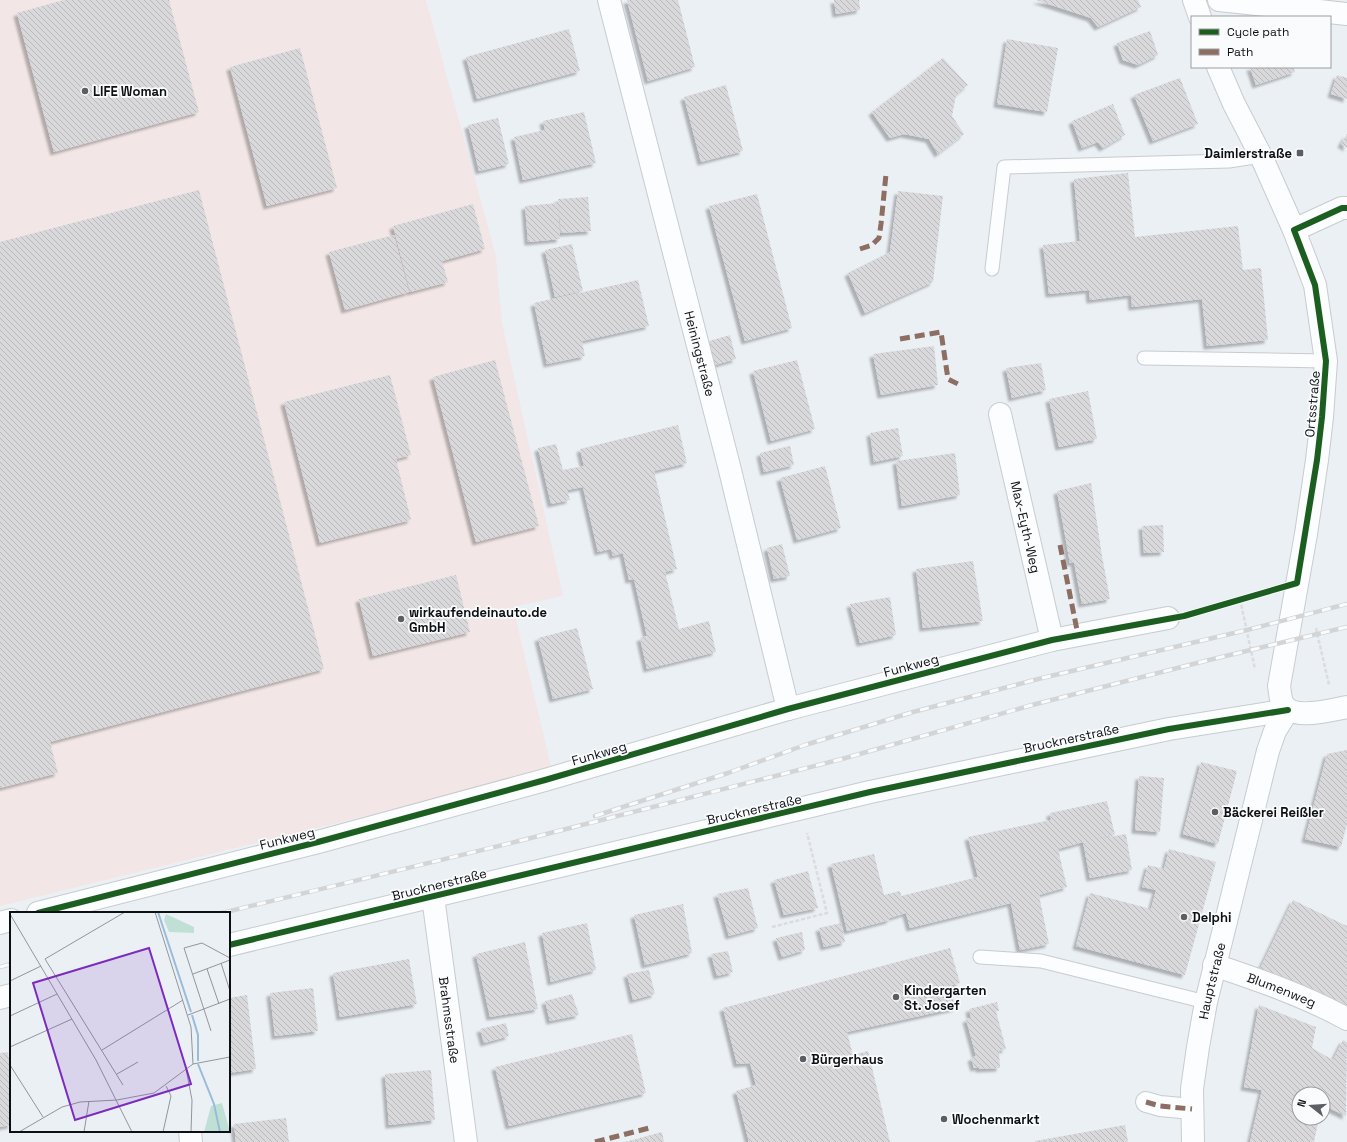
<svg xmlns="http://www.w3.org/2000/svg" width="1347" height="1142" font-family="'Space Grotesk',sans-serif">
	<defs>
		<pattern id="building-back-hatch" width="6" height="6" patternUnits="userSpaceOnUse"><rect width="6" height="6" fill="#d9d9dc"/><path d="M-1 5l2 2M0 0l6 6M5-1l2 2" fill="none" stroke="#b9b9bc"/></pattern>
		<filter id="shadow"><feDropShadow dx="-3.5" dy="3.5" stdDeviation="1" flood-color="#0004"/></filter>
	</defs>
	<rect width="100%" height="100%" fill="#ebf0f5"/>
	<!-- industrial -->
	<polygon fill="#f2e6e6" points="0,0 426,0 496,256 502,323 563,596 513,607 552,770 0,906"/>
	<!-- building -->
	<g fill="url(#building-back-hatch)" filter="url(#shadow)">
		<polygon points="64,0 169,0 199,112 54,152 17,13"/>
		<polygon points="627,0 678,0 695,67 648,81"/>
		<polygon points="834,0 859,0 860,10 836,14"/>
		<polygon points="1036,0 1138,0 1141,7 1098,27 1091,18"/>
		<polygon points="569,29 580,71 477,99 466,57"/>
		<polygon points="1150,31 1158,55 1138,65 1123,60 1117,43"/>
		<polygon points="1007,39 1058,48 1047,112 997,104"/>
		<polygon points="300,48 337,188 267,206 230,67"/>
		<polygon points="943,58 968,85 956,95 952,116 964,134 938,154 929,139 904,134 890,138 872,112"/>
		<polygon points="1250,67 1293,67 1295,72 1256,85"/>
		<polygon points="1337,75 1347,78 1347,99 1331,94"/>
		<polygon points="1180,78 1198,124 1153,141 1134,95"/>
		<polygon points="726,85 743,151 701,162 684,97"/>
		<polygon points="1113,104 1125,135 1103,148 1098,142 1082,148 1072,121"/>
		<polygon points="584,112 596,163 523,180 514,137 545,130 543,121"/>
		<polygon points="498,118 509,164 479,171 468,125"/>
		<polygon points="1347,134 1347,148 1341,144"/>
		<polygon points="1128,173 1135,237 1238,226 1243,270 1261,268 1268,340 1207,346 1202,299 1132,307 1131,295 1090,300 1089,290 1049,294 1043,245 1080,241 1074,179"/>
		<polygon points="199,190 324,669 50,742 58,773 0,788 0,242"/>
		<polygon points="898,191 943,196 933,282 865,313 848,273 890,252"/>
		<polygon points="757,194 792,328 745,341 709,206"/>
		<polygon points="588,197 591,231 561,233 558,199"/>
		<polygon points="558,203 560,239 528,242 525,206"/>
		<polygon points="473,204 485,249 442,261 448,282 410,292 393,226"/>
		<polygon points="394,235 409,292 345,310 329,252"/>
		<polygon points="572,244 583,291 555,297 545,250"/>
		<polygon points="638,280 649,326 582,341 585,356 547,364 534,303"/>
		<polygon points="730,335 736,359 715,365 709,341"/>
		<polygon points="934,346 938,385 881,395 873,354"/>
		<polygon points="495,360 539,526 476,542 433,377"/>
		<polygon points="797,360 815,429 771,441 753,371"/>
		<polygon points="1041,363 1046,390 1012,398 1006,368"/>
		<polygon points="390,375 411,455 396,459 411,520 320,543 284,402"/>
		<polygon points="1088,391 1097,439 1059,447 1049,399"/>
		<polygon points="678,425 687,463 654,471 677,569 665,572 679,629 709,621 716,652 647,669 640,638 647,636 634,579 629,580 623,553 613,556 611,549 598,552 583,487 567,490 570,500 551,504 538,448 556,444 563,470 584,466 580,449"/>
		<polygon points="898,428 903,456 874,462 870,433"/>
		<polygon points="790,446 794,465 764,472 760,453"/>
		<polygon points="955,453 960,495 902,506 896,461"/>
		<polygon points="825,466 841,528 797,540 780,478"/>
		<polygon points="1091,483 1102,556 1110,599 1082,604 1074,562 1070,563 1057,491"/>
		<polygon points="1163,525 1164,552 1144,553 1142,526"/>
		<polygon points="782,544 790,576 774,579 767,548"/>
		<polygon points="973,561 983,621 923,628 916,569"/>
		<polygon points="456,575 470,632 373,656 359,599"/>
		<polygon points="890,597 896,635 860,643 850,604"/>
		<polygon points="577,628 593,689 553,699 538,638"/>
		<polygon points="1347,750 1347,824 1341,847 1305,839 1327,754"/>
		<polygon points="1201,762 1237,771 1218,844 1183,834"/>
		<polygon points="1139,776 1164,778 1160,832 1135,830"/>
		<polygon points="1107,801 1115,835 1092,840 1126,834 1132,870 1090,878 1083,842 1058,849 1067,887 1039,895 1049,944 1020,950 1011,903 910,928 906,913 890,918 890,920 847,931 831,864 874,854 884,895 900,891 901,896 978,877 968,837 1051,820 1050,813"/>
		<polygon points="1169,849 1216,862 1185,975 1076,946 1090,893 1151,909 1156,890 1142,887 1148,865 1164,869"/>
		<polygon points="808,871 818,908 784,915 774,880"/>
		<polygon points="748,888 758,928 729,936 717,894"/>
		<polygon points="1293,900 1347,926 1347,1010 1260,969"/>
		<polygon points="683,904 692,953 645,965 634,915"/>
		<polygon points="587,923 596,970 551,982 542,933"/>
		<polygon points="841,923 845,942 824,947 819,928"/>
		<polygon points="802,932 805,950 782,957 776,938"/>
		<polygon points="525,942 538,1009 490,1017 476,954"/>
		<polygon points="950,948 960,983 949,986 956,1008 847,1032 853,1055 868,1051 890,1142 749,1142 736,1091 756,1085 750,1063 737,1064 723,1008"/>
		<polygon points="728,951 733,972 717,976 711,954"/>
		<polygon points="409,959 417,1004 340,1017 333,973"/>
		<polygon points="649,970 655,994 633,1000 627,974"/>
		<polygon points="313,988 318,1031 275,1036 270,993"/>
		<polygon points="572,994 579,1015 550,1021 545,1001"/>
		<polygon points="247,995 256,1069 229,1073 229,998"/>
		<polygon points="997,1002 999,1011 996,1011 1006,1049 999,1051 1000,1068 979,1069 979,1067 974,1068 971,1058 976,1056 966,1019 971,1018 969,1009"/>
		<polygon points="1259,1005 1316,1027 1312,1048 1333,1060 1343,1040 1347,1042 1346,1116 1323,1105 1323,1094 1299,1094 1299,1118 1319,1118 1314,1142 1250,1142 1262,1090 1244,1087"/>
		<polygon points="506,1023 509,1036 484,1043 480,1029"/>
		<polygon points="632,1034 646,1093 509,1126 495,1067"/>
		<polygon points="8,1052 11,1072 11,1125 0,1127 0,1053"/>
		<polygon points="431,1070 435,1120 389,1125 385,1074"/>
		<polygon points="286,1118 289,1142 236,1142 234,1124"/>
		<polygon points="1125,1125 1128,1142 1035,1142 1035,1141"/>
		<polygon points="662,1132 664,1142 625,1142"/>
	</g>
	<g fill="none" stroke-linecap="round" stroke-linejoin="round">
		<!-- service casing -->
		<g stroke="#c8cbcf" stroke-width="15">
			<g id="service">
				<polyline points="992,269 1004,167 1229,161 1261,156"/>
				<polyline points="1144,358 1326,361"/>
				<polyline points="980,957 1041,961 1206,1002"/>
			</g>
		</g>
		<!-- pedestrian casing -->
		<g stroke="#c8cbcf" stroke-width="22">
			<polyline id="pedestrian" points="1146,1102 1160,1106 1192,1109"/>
		</g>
		<!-- minor casing -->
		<g stroke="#c8cbcf" stroke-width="24">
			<g id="minor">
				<path id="s1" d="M 609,0 L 729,466 L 788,709"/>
				<polyline points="1219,0 1347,14"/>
				<polyline points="1294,230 1342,208 1347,208"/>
				<path id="s2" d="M 1000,414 L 1052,640"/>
				<path id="s3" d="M 433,897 L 466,1142"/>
				<polyline points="38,913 318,842 545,780 788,709 1052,640 1168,618"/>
				<polyline points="0,923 11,920"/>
				<polyline points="229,945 870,792 1169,729 1288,710"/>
				<path id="s4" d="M 1214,965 C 1259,980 1305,996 1347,1019"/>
				<polyline points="0,998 11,995"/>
				<polyline points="190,1131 191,1142"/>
			</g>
		</g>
		<!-- tertiary casing -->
		<g stroke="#c8cbcf" stroke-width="24">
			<g id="tertiary">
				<polyline points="1194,0 1200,17"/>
				<path d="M 1218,67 L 1234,104 L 1261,156 L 1294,230 L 1315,285 L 1326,361 L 1322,417 L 1317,460 L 1306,534 L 1279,686 C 1280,691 1280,697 1282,702 C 1290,722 1331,710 1347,707"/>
				<path id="s5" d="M 1193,1142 L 1192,1089 L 1198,1047 L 1206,1002 L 1268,751 L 1275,731 L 1288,710"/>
			</g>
		</g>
		<!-- path -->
		<g stroke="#dbdcdd" stroke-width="2.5" stroke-dasharray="4 2" stroke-linecap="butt">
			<polyline points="1240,599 1255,669"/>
			<polyline points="1316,628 1329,685"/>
			<polyline points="772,927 827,913 807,833"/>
		</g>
		<!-- service -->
		<use href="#service" stroke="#fcfdfe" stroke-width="13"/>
		<!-- pedestrian -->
		<use href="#pedestrian" stroke="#fcfdfe" stroke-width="20"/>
		<!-- minor -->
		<use href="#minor" stroke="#fcfdfe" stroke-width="22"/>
		<!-- tertiary -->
		<use href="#tertiary" stroke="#fcfdfe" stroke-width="22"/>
		<!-- rail casing -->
		<g stroke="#d3d4d6" stroke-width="4.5">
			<g id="rail">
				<polyline points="595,816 728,773 805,745 913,712 1042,678 1247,630 1347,604"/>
				<polyline points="222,913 515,842 842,759 1032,705 1209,660 1347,627"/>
				<polyline points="0,967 11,964"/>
			</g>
		</g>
		<!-- rail -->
		<use href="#rail" stroke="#fafbfd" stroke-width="3" stroke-dasharray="9" stroke-linecap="butt"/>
		<!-- quiet -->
		<g stroke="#8d6e63" stroke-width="5" stroke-dasharray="10 5" stroke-linecap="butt">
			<polyline points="860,249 872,245 879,238 881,224 886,174"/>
			<polyline points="900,339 941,332 948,379 958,384"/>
			<polyline points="1060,545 1078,635"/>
			<polyline points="1146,1102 1160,1106 1192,1109"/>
			<polyline points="595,1142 653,1127"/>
		</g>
		<!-- cycleway casing -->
		<g stroke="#fafbfd" stroke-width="8">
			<g id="cycleway">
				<polyline points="38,913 318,842 545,780 788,709 1052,640 1184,616 1297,583 1317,460 1322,417 1326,361 1315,285 1294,230 1342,208 1347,208"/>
				<polyline points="229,945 870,792 1169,729 1288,710"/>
			</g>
		</g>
		<!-- cycleway -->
		<use href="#cycleway" stroke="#1b5e20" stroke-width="6"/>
	</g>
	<!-- markers -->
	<g fill="#5b5e62" stroke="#fafbfd" stroke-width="1.5">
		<circle cx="85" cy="91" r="4"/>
		<rect x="1296" y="149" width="8" height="8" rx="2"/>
		<circle cx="401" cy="619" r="4"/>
		<circle cx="1215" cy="812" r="4"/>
		<circle cx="1184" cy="917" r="4"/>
		<circle cx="896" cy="997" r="4"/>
		<circle cx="803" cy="1059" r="4"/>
		<circle cx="944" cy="1119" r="4"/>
	</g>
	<g text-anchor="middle" stroke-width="3.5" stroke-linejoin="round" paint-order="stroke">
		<!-- poi labels -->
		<g font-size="13" font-weight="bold" fill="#0d1013" stroke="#fafbfd" text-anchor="start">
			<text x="93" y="96">LIFE Woman</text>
			<text x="1292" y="158" text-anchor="end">Daimlerstraße</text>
			<text x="409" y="617">wirkaufendeinauto.de<tspan x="409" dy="15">GmbH</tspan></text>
			<text x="1223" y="817">Bäckerei Reißler</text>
			<text x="1192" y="922">Delphi</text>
			<text x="904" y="995">Kindergarten<tspan x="904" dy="15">St. Josef</tspan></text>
			<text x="811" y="1064">Bürgerhaus</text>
			<text x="952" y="1124">Wochenmarkt</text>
		</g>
		<!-- street labels -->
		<g font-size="13" fill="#0d1013" stroke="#fafbfd">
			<text dy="5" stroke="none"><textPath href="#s1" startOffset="365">Heiningstraße</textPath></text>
			<text transform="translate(1312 404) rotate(-85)" y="5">Ortsstraße</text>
			<text dy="5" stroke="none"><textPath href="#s2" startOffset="116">Max-Eyth-Weg</textPath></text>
			<text transform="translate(911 665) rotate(-15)" y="5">Funkweg</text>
			<text transform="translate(1071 738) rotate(-12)" y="5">Brucknerstraße</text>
			<text transform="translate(599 753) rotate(-16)" y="5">Funkweg</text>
			<text transform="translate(754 809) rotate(-13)" y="5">Brucknerstraße</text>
			<text transform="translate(287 838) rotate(-14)" y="5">Funkweg</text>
			<text transform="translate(439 884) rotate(-14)" y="5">Brucknerstraße</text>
			<text dy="5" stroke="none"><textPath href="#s5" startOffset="163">Hauptstraße</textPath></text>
			<text dy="5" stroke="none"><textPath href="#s4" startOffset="72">Blumenweg</textPath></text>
			<text dy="5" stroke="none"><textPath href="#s3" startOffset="124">Brahmsstraße</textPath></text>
		</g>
	</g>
	<!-- overview -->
	<g transform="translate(10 912)">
		<rect width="220" height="220" fill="#ebf0f5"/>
		<path d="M 156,2 L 184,15 L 184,21 L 159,20 L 154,8 ZM 212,191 L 220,220 L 194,220 L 201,194 Z" fill="#c1e0d5"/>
		<path fill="none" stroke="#98bcda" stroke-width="2" d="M 148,0 L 181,100M 182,103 L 188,123 L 188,149M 188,152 L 204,192 L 210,220"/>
		<path fill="none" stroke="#92969b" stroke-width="1" d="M 145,0 L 181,115 L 183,152M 0,2 L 86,148 L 122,220M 211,51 L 220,79M 197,57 L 209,92M 183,62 L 220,48M 0,69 L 31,54M 178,103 L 220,87M 0,104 L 47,82M 201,119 L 174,36 L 192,31 L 220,46M 0,135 L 62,107M 92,138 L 173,88M 0,153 L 33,205M 176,157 L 182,188 L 181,220M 107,162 L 128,150M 113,173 L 35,47 L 115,0M 9,220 L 52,195 L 70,190 L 107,188 L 144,181 L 183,152 L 220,145M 74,220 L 79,189M 153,220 L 161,184 L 156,174"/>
		<path fill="#7b2cbf" fill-opacity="0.15" stroke="#7b2cbf" stroke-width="2" d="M 139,36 L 181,172 L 65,208 L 23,71 Z"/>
		<rect width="220" height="220" fill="none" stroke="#0d1013" stroke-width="2"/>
	</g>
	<!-- legend -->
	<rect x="1191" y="16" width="140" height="52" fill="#fafbfd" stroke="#9b9d9f"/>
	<rect x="1199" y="29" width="20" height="6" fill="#1b5e20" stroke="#9b9d9f"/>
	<text x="1227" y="36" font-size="12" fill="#0d1013">Cycle path</text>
	<rect x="1199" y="49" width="20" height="6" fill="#8d6e63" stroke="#9b9d9f"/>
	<text x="1227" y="56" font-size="12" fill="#0d1013">Path</text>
	<!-- north arrow -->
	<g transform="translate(1311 1106) rotate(287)"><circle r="19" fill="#fafbfd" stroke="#9b9d9f"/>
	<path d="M0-3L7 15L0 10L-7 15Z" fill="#5b5e62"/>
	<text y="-6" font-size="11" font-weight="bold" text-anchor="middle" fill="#0d1013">N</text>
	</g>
</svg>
